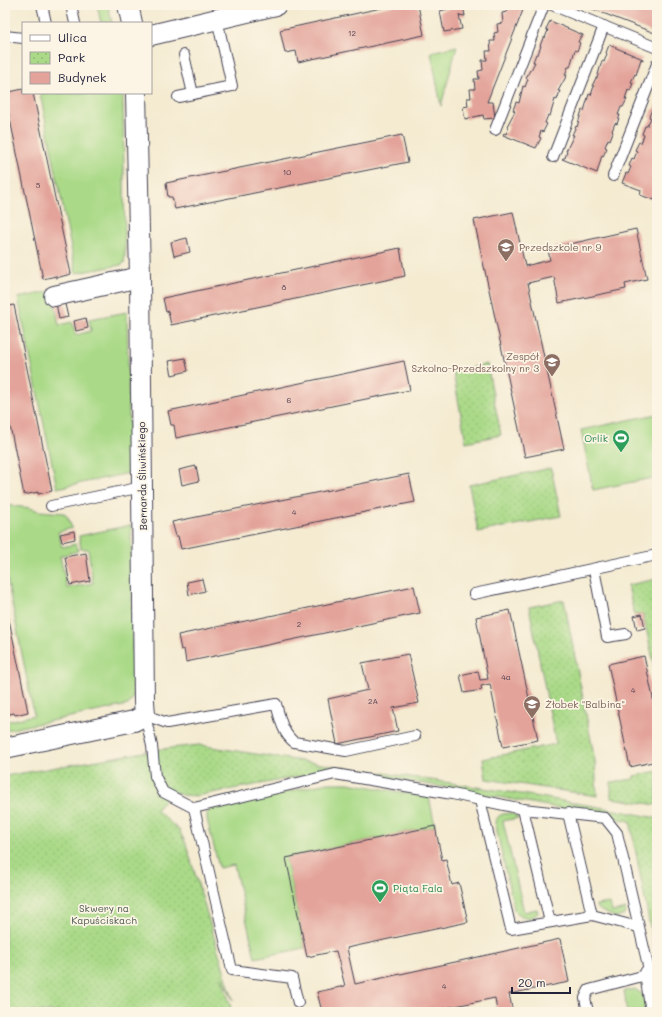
<svg xmlns="http://www.w3.org/2000/svg" width="662" height="1017" font-family="Mali,sans-serif">
	<defs>
		<pattern id="park-dots" width="8" height="8" patternUnits="userSpaceOnUse"><rect width="8" height="8" fill="#aada88"/><path d="M2 2h.1M6 6h.1" fill="none" stroke="#92bb76" stroke-width="1.8" stroke-linecap="round"/></pattern>
	</defs>
	<rect width="100%" height="100%" fill="#fcf5e5"/>
	<filter id="ink" filterUnits="userSpaceOnUse"><feTurbulence type="fractalNoise" baseFrequency=".025" numOctaves="2"/><feDisplacementMap in="SourceGraphic" scale="8" xChannelSelector="R" yChannelSelector="G"/><feConvolveMatrix kernelMatrix="1 2 1 2 8 2 1 2 1" color-interpolation-filters="sRGB"/></filter>
	<filter id="wash" filterUnits="userSpaceOnUse"><feTurbulence type="fractalNoise" baseFrequency=".012" numOctaves="4" result="noise"/><feDisplacementMap in="SourceGraphic" scale="16" xChannelSelector="R" yChannelSelector="G"/><feGaussianBlur stdDeviation="0.9" result="paint"/><feColorMatrix in="noise" values="0 0 0 0 0 0 0 0 0 0 0 0 0 0 0 0 0 1.4 0 .05"/><feComposite in="paint" operator="in"/></filter>
	<g filter="url(#wash)">
		<rect width="100%" height="100%" fill="#f4ebd1"/>
		<!-- grass -->
		<g fill="#aada88" stroke="#667e62">
			<polygon points="97,5 108,5 112,23 101,23"/>
			<polygon points="457,46 441,106 431,52"/>
			<polygon points="40,93 115,93 123,94 125,255 124,263 121,265 76,273"/>
			<polygon points="52,291 59,325 72,322 76,335 91,331 89,319 127,312 130,473 57,488 18,298"/>
			<polygon points="657,414 657,477 593,490 581,430"/>
			<polygon points="5,505 30,508 39,511 64,513 68,518 72,528 58,532 62,547 76,544 78,551 60,556 67,588 93,583 88,549 81,549 79,536 131,525 133,698 128,705 7,730 5,722 34,715 5,568"/>
			<polygon points="328,783 348,783 429,797 435,826 286,858 305,948 255,958 234,865 219,868 207,819 207,813 210,808"/>
			<path d="M 510,813 L 517,816 L 518,818 L 503,821 L 524,912 L 537,909 L 538,913 C 530,921 521,917 514,910 L 495,822 C 499,814 502,814 510,813 Z"/>
			<polygon points="610,903 612,912 626,909 624,915 617,918 601,911 596,907 596,905"/>
			<path d="M 635,989 L 643,995 L 647,1012 L 627,1012 C 625,1004 626,998 624,991 Z"/>
		</g>
		<!-- park -->
		<g fill="url(#park-dots)" stroke="#667e62">
			<polygon points="487,364 501,435 466,442 453,372"/>
			<polygon points="551,468 561,516 478,532 469,485"/>
			<polygon points="657,579 657,668 655,669 643,614 634,615 628,585"/>
			<polygon points="564,600 595,761 597,796 486,779 483,759 556,744 529,607"/>
			<path d="M 199,745 C 351,770 505,788 657,818 L 657,951 L 654,948 L 630,821 L 438,786 L 336,770 L 195,796 L 182,795 L 171,791 L 156,810 L 179,830 L 186,844 L 233,1000 L 222,977 L 232,1012 L 5,1012 L 5,776 L 162,749 Z"/>
			<polygon points="657,771 657,805 611,798 611,782 634,779 634,776"/>
		</g>
		<g id="blocks">
			<!-- building -->
			<g fill="#e3a39a">
				<polygon points="395,5 418,5 424,35 298,62 296,51 285,53 280,30"/>
				<polygon points="447,5 463,5 465,16 459,15 462,29 444,32 440,11 448,9"/>
				<polygon points="506,5 525,5 487,102 493,102 495,118 484,119 483,115 465,119 463,107 468,106 467,98 471,98 470,89 475,89 474,79 479,79 478,71 483,70 482,60 487,60 486,51 491,51 490,41 495,41 494,33 498,32 497,24 503,23 502,13 507,12"/>
				<polygon points="582,5 657,5 657,34"/>
				<polygon points="550,21 583,35 583,36 581,36 578,42 580,43 577,51 575,50 570,67 568,67 565,75 567,75 558,91 560,91 557,100 555,99 550,116 548,115 545,123 547,124 543,132 541,131 539,137 541,138 536,148 503,135 504,133 506,134 509,127 507,126 515,111 513,110 516,102 519,103 523,86 525,87 528,79 526,78 530,70 531,70 535,62 533,62 536,54 538,54 541,46 540,46 543,38 545,38 548,30 546,29"/>
				<polygon points="609,45 643,59 643,60 641,59 636,75 635,74 631,82 633,83 630,91 628,90 625,99 627,99 623,107 621,107 618,115 620,115 617,124 615,123 612,131 613,132 610,140 608,139 605,147 607,148 603,156 602,155 597,173 562,159 563,158 565,158 567,151 566,151 574,135 572,135 576,126 577,127 582,110 584,111 589,94 591,95 594,86 592,86 596,78 597,78 602,61 604,62 607,54 606,53"/>
				<polygon points="23,89 23,93 33,93 71,274 56,278 56,276 43,279 5,95 5,93"/>
				<polygon points="657,103 657,193 654,200 640,195 641,190 622,183 626,173 628,174 631,167 629,166 632,158 634,159 637,151 635,150 639,142 641,143 644,135 642,134 645,126 647,126 651,118 649,117 652,109 654,110"/>
				<polygon points="402,135 408,162 175,209 172,197 168,197 166,183"/>
				<polygon points="513,212 525,266 550,260 548,249 636,229 647,279 625,284 626,289 559,303 554,277 528,283 564,449 525,457 474,220"/>
				<polygon points="187,238 190,252 174,256 171,242"/>
				<polygon points="400,248 405,276 171,325 168,311 166,312 163,298"/>
				<polygon points="64,300 68,317 59,319 56,303"/>
				<polygon points="14,305 52,491 38,494 38,492 24,495 5,401 5,307"/>
				<polygon points="86,318 88,328 76,331 74,321"/>
				<polygon points="185,358 188,371 172,375 169,361"/>
				<polygon points="404,361 410,390 176,438 174,425 171,425 168,411"/>
				<polygon points="196,466 199,481 182,485 179,470"/>
				<polygon points="409,474 415,502 181,549 178,536 176,536 172,522"/>
				<polygon points="74,531 75,539 62,542 60,534"/>
				<polygon points="86,553 90,581 70,585 65,557"/>
				<polygon points="202,579 205,591 189,595 187,582"/>
				<polygon points="414,586 420,613 186,662 184,649 181,650 178,635"/>
				<polygon points="5,600 28,712 15,715 14,713 5,715"/>
				<polygon points="510,610 538,740 503,747 490,684 481,686 482,690 464,693 460,675 478,671 480,680 488,679 476,617"/>
				<polygon points="642,614 645,628 637,630 634,616"/>
				<polygon points="408,654 419,703 393,708 398,731 337,744 328,699 368,690 362,663"/>
				<polygon points="644,656 657,717 657,761 630,767 608,664"/>
				<polygon points="435,826 442,860 446,859 452,885 459,883 468,922 347,948 355,984 560,939 569,982 509,994 513,1012 497,1012 495,998 425,1012 322,1012 317,992 345,986 336,951 307,957 286,858"/>
			</g>
		</g>
	</g>
	<g filter="url(#ink)">
		<use href="#blocks" fill-opacity="0" stroke="#424052" stroke-width="1"/>
		<g fill="none" stroke-linecap="round" stroke-linejoin="round">
			<!-- service casing -->
			<g stroke="#424052" stroke-width="12">
				<g id="service">
					<polyline points="42,5 46,23"/>
					<polyline points="71,5 75,23"/>
					<polyline points="552,5 657,48"/>
					<polyline points="5,36 23,38"/>
					<polyline points="184,55 193,94"/>
					<polyline points="178,97 232,86 217,19"/>
					<polyline points="495,130 544,5"/>
					<polyline points="553,157 604,26"/>
					<polyline points="613,176 657,64"/>
					<polyline points="51,506 142,487"/>
					<polyline points="594,569 607,637 626,634"/>
					<polyline points="474,594 657,555"/>
					<polyline points="145,715 152,746 155,776 163,792 194,808 335,774 452,794 523,809 605,818 617,833 650,974 589,990 585,998 588,1012"/>
					<path d="M 145,715 L 167,723 L 276,704 C 280,717 282,733 294,742 L 346,751 L 415,736"/>
					<polyline points="480,800 511,929 592,915 638,927"/>
					<polyline points="194,808 232,970 292,978 298,1003"/>
					<polyline points="523,809 550,922"/>
					<polyline points="568,813 592,915"/>
				</g>
			</g>
			<!-- minor casing -->
			<g stroke="#424052" stroke-width="22">
				<g id="minor">
					<polyline points="128,5 132,23"/>
					<polyline points="151,35 276,5"/>
					<polyline points="54,296 140,277"/>
					<polyline points="5,748 134,721 145,715 144,701 140,277 136,93"/>
					<polyline points="650,974 656,1012"/>
				</g>
			</g>
			<!-- service -->
			<use href="#service" stroke="#fff" stroke-width="10"/>
			<!-- minor -->
			<use href="#minor" stroke="#fff" stroke-width="20"/>
		</g>
	</g>
	<!-- icons -->
	<defs>
		<g id="school-pin" transform="scale(0.9)"><path d="M0 17L-7.5 6A9.5 9.5 0 1 1 7.5 6Z" fill="#8d6e63" stroke="#fcf5e5"/><path d="M0-5L7-2L0 1L-7-2ZM-4 1L0 2.5L4 1V4Q0 6-4 4Z" fill="#fff"/></g>
		<g id="stadium-pin" transform="scale(0.9)"><path d="M0 17L-7.5 6A9.5 9.5 0 1 1 7.5 6Z" fill="#2e9e5b" stroke="#fcf5e5"/><path d="M0-5a6.5 5 0 1 0 0 10a6.5 5 0 1 0 0-10ZM-3.5-1.8h7v3.6h-7Z" fill="#fff"/></g>
	</defs>
	<g fill-rule="evenodd">
		<use href="#school-pin" x="506" y="247"/>
		<use href="#school-pin" x="552" y="362"/>
		<use href="#stadium-pin" x="621" y="438"/>
		<use href="#school-pin" x="532" y="704"/>
		<use href="#stadium-pin" x="380" y="888"/>
	</g>
	<g text-anchor="middle" stroke-width="3.5" stroke-linejoin="round" paint-order="stroke">
		<!-- number labels -->
		<g font-size="8" fill="#524253">
			<text x="352" y="36">12</text>
			<text x="287" y="175">10</text>
			<text x="38" y="188">5</text>
			<text x="284" y="290">8</text>
			<text x="289" y="403">6</text>
			<text x="294" y="515">4</text>
			<text x="299" y="627">2</text>
			<text x="506" y="680">4a</text>
			<text x="633" y="693">4</text>
			<text x="373" y="704">2A</text>
			<text x="444" y="989">4</text>
		</g>
		<!-- education labels -->
		<g font-size="10" fill="#785e54" stroke="#fcf5e5" text-anchor="start">
			<text x="519" y="251">Przedszkole nr 9</text>
			<text x="539" y="360" text-anchor="end">Zespół<tspan x="539" dy="12">Szkolno-Przedszkolny nr 3</tspan></text>
			<text x="545" y="708">Żłobek "Balbina"</text>
		</g>
		<!-- leisure labels -->
		<g font-size="10" fill="#27864d" stroke="#fcf5e5" text-anchor="end">
			<text x="608" y="442">Orlik</text>
			<text x="393" y="892" text-anchor="start">Piąta Fala</text>
		</g>
		<!-- street labels -->
		<g font-size="10" fill="#22223b" stroke="#fcf5e5">
			<text transform="translate(142 476) rotate(-91)" y="4">Bernarda Śliwińskiego</text>
		</g>
		<!-- park labels -->
		<g font-size="10" fill="#4b5952" stroke="#fcf5e5">
			<text x="104" y="912">Skwery na<tspan x="104" dy="12">Kapuściskach</tspan></text>
		</g>
	</g>
	<!-- margin -->
	<rect width="662" height="1017" fill="none" stroke="#fcf5e5" stroke-width="20"/>
	<!-- legend -->
	<rect x="22" y="22" width="130" height="72" fill="#fcf5e5" stroke="#a5a1a1"/>
	<rect x="30" y="35" width="20" height="6" fill="#ffffff" stroke="#a5a1a1"/>
	<text x="58" y="42" font-size="12" fill="#22223b">Ulica</text>
	<rect x="30" y="52" width="20" height="12" fill="url(#park-dots)" stroke="#a5a1a1"/>
	<text x="58" y="62" font-size="12" fill="#22223b">Park</text>
	<rect x="30" y="72" width="20" height="12" fill="#e3a39a" stroke="#a5a1a1"/>
	<text x="58" y="82" font-size="12" fill="#22223b">Budynek</text>
	<!-- scale -->
	<path d="M512 987v6h58v-6" fill="none" stroke="#22223b" stroke-width="2"/>
	<text x="518" y="987" font-size="12" fill="#22223b" stroke="#fcf5e5" stroke-width="3" paint-order="stroke">20 m</text>
</svg>
